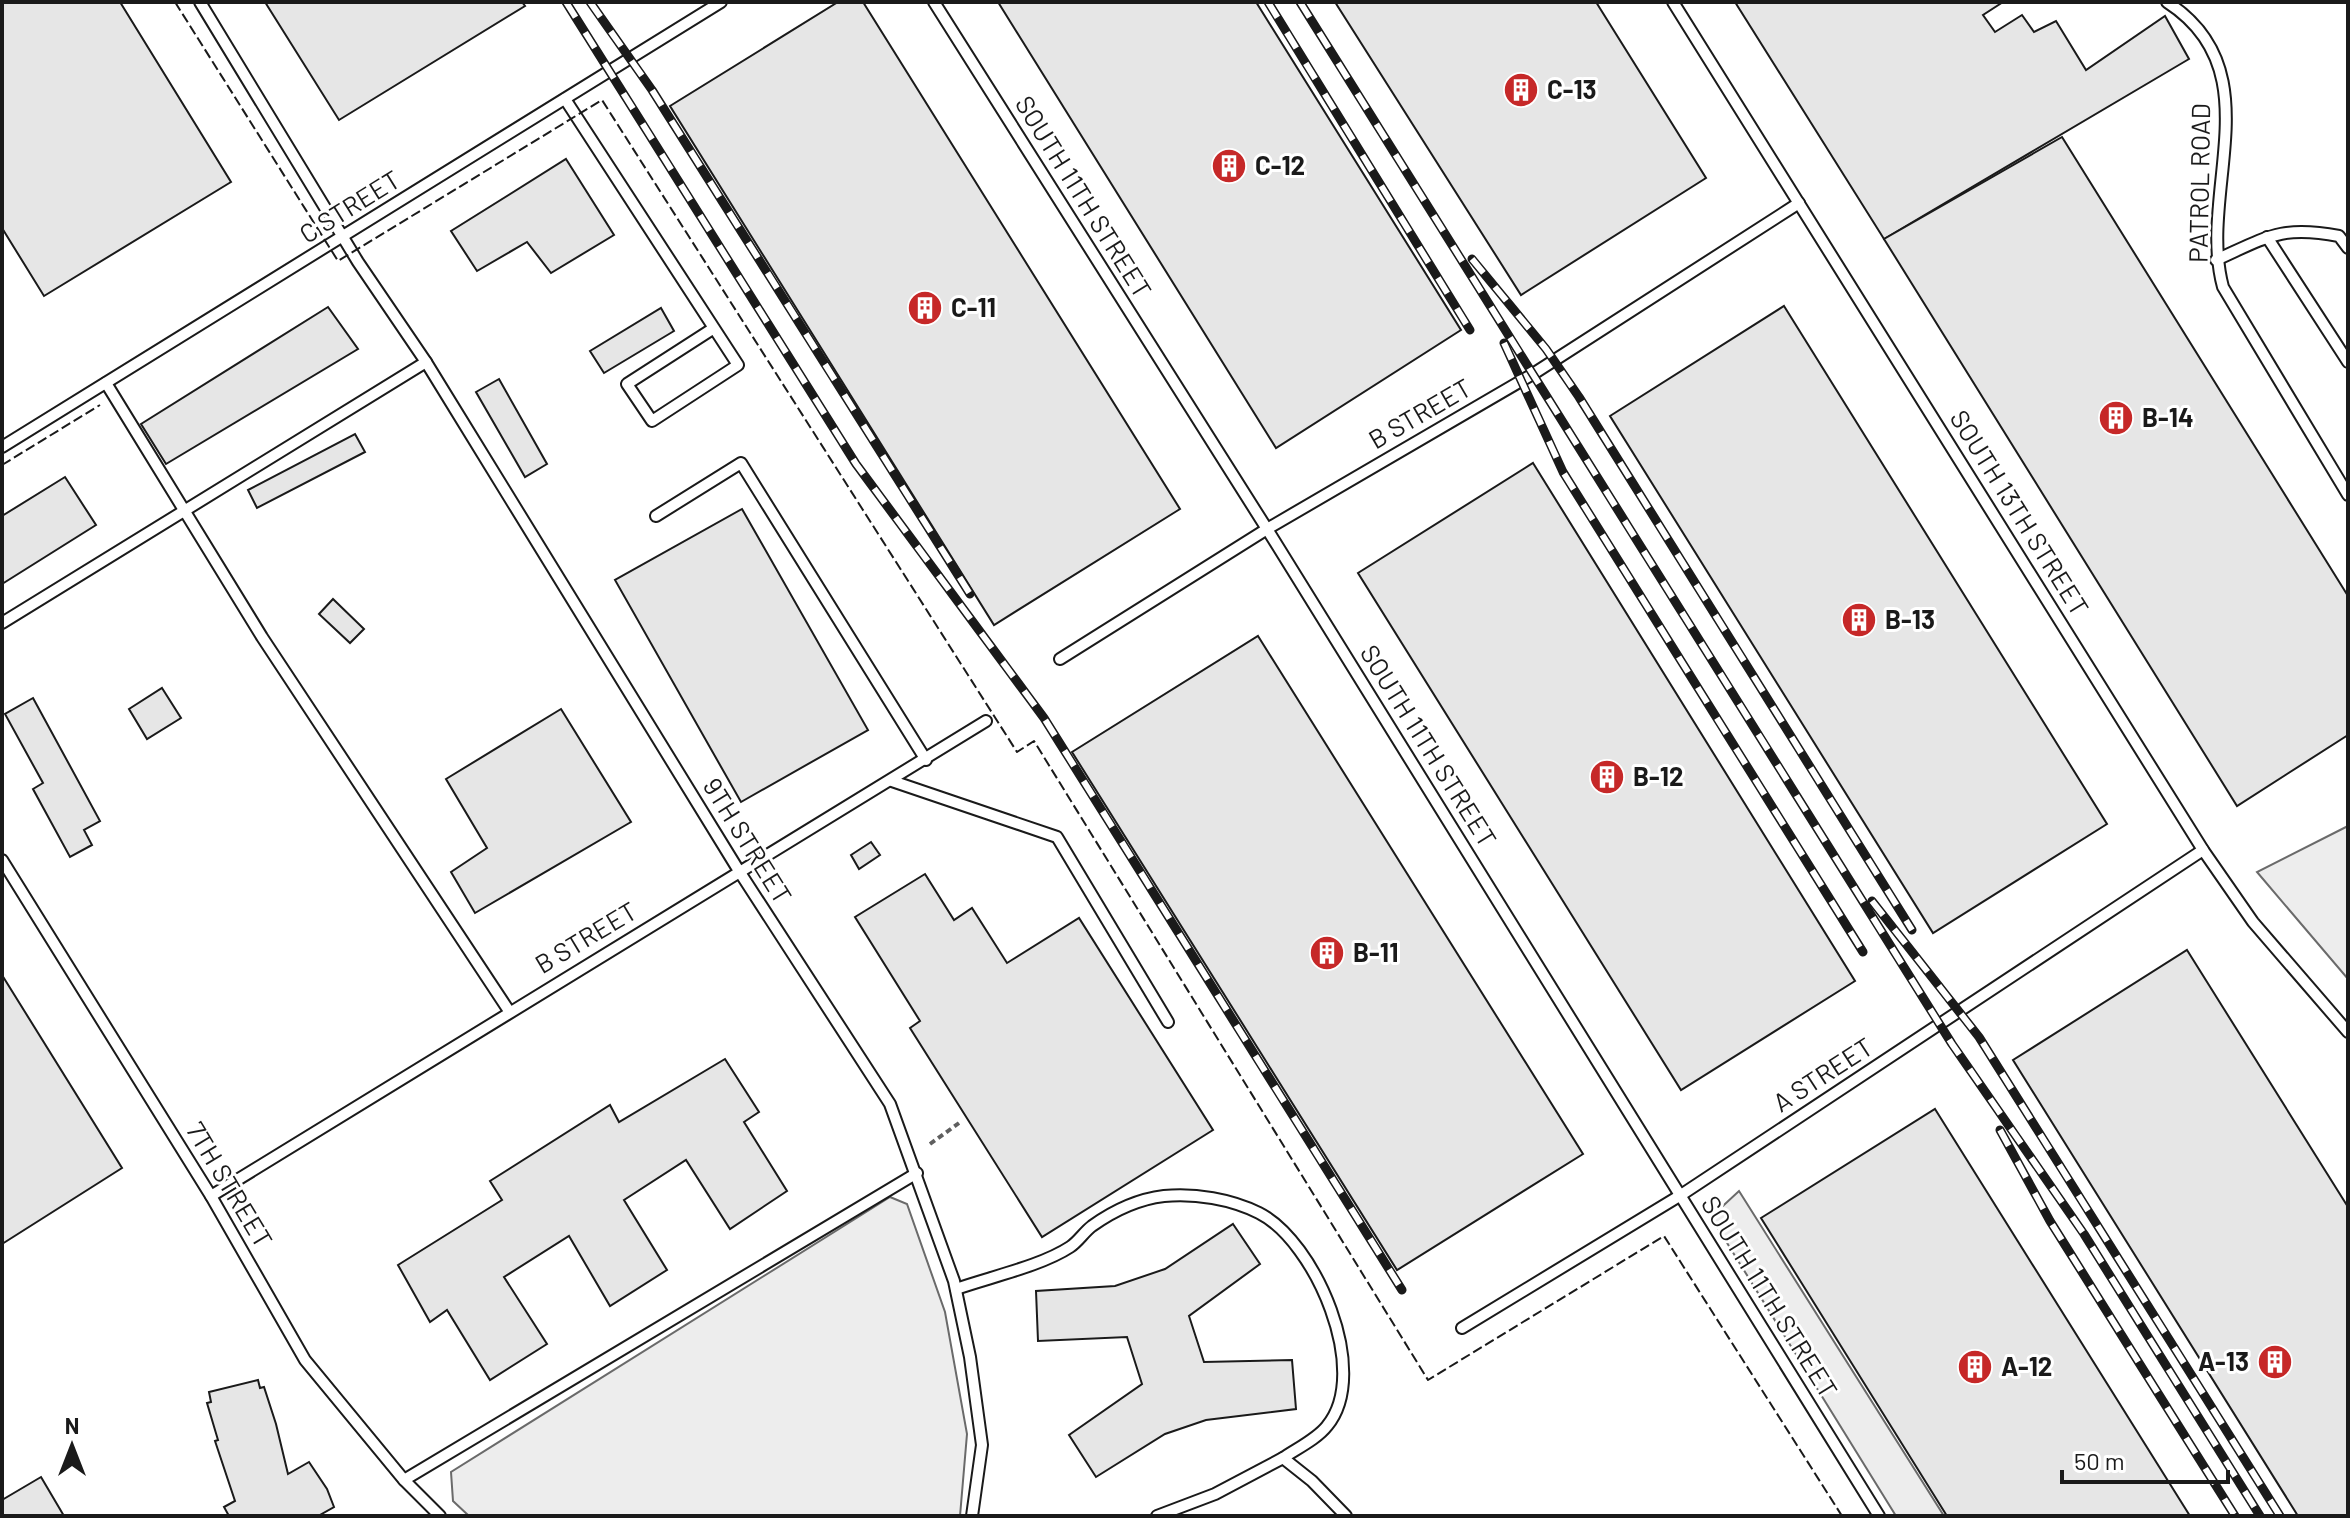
<svg xmlns="http://www.w3.org/2000/svg" width="2350" height="1518" font-family="Barlow,sans-serif">
	<rect width="100%" height="100%" fill="#fff"/>
	<!-- built -->
	<g fill="#ededed" stroke="#6a6a6a" stroke-width="2">
		<polygon points="2348,826 2348,979 2257,872"/>
		<polygon points="1739,1191 1944,1516 1896,1516 1711,1217"/>
		<polygon points="890,1197 907,1204 945,1312 967,1434 960,1516 469,1516 453,1501 451,1472"/>
	</g>
	<!-- building -->
	<g fill="#e6e6e6" stroke="#1a1a1a" stroke-width="2">
		<polygon points="2,2 120,2 231,182 44,296 2,228"/>
		<polygon points="265,2 522,2 525,6 339,120"/>
		<polygon points="838,2 863,2 1180,509 994,625 670,106"/>
		<polygon points="998,2 1256,2 1461,330 1276,448"/>
		<polygon points="1335,2 1596,2 1706,178 1521,295"/>
		<polygon points="1735,2 2003,2 1983,15 1995,32 2022,15 2034,32 2056,21 2086,70 2165,16 2189,59 1884,239"/>
		<polygon points="2062,137 2348,596 2348,735 2237,806 1884,239"/>
		<polygon points="566,159 614,235 551,273 527,242 477,271 451,231"/>
		<polygon points="1784,306 2107,824 1933,933 1610,416"/>
		<polygon points="328,307 358,349 166,464 141,424"/>
		<polygon points="661,308 674,331 604,373 590,351"/>
		<polygon points="499,379 547,464 525,477 476,392"/>
		<polygon points="355,434 365,452 257,508 248,490"/>
		<polygon points="1533,463 1855,981 1681,1090 1358,573"/>
		<polygon points="65,477 96,525 2,584 2,516"/>
		<polygon points="742,509 868,730 741,802 615,580"/>
		<polygon points="333,599 364,629 350,643 319,614"/>
		<polygon points="1258,636 1583,1154 1397,1270 1072,752"/>
		<polygon points="162,688 181,718 147,739 129,709"/>
		<polygon points="33,698 100,821 84,830 92,845 70,857 33,789 43,783 5,714"/>
		<polygon points="561,709 631,822 475,913 451,872 487,848 446,779"/>
		<polygon points="871,842 880,855 859,869 851,855"/>
		<polygon points="925,874 954,920 972,908 1007,963 1079,918 1213,1130 1042,1237 910,1028 920,1021 855,917"/>
		<polygon points="2187,950 2348,1207 2348,1516 2298,1516 2013,1060"/>
		<polygon points="2,975 122,1168 2,1244"/>
		<polygon points="725,1059 759,1112 744,1122 787,1191 730,1229 686,1160 624,1200 667,1270 610,1306 569,1236 504,1277 547,1344 490,1380 447,1310 430,1322 398,1265 502,1200 490,1181 610,1105 619,1122"/>
		<polygon points="1935,1109 2190,1516 1947,1516 1761,1218"/>
		<polygon points="1233,1224 1260,1264 1189,1316 1204,1362 1292,1360 1296,1409 1206,1420 1165,1434 1096,1477 1069,1435 1142,1384 1127,1337 1038,1341 1036,1291 1115,1286 1165,1269"/>
		<polygon points="258,1380 260,1388 264,1387 276,1424 288,1474 309,1462 327,1489 334,1507 318,1516 229,1516 224,1507 235,1501 215,1441 218,1440 207,1403 211,1402 209,1392"/>
		<polygon points="41,1477 64,1516 2,1516 2,1500"/>
	</g>
	<g fill="none" stroke-linecap="round" stroke-linejoin="round">
		<!-- service casing -->
		<g stroke="#1a1a1a" stroke-width="14">
			<g id="service">
				<polyline points="200,2 358,262 426,362 739,871 890,1104 954,1281 970,1357 982,1445 972,1516"/>
				<polyline points="934,2 1267,529 1879,1516"/>
				<polyline points="1673,2 2203,850 2253,922 2348,1032"/>
				<path d="M 2167,2 C 2274,71 2197,192 2223,287 L 2348,495"/>
				<polyline points="565,99 738,365 652,421 627,384 714,328"/>
				<polyline points="2267,237 2348,362"/>
				<path d="M 2216,260 C 2267,237 2281,225 2339,236 L 2348,248"/>
				<polyline points="106,383 262,637 509,1011"/>
				<polyline points="2,447 721,2"/>
				<polyline points="656,516 741,463 926,760"/>
				<polyline points="2,623 426,362"/>
				<polyline points="1060,659 1267,529 1533,374 1799,203"/>
				<polyline points="892,781 1057,837 1168,1022"/>
				<polyline points="2,860 211,1196 305,1360 404,1480 440,1516"/>
				<polyline points="211,1196 986,721"/>
				<path d="M 956,1289 C 990,1277 1041,1266 1070,1247 C 1078,1242 1084,1232 1092,1226 C 1113,1211 1139,1199 1164,1196 C 1195,1193 1231,1199 1259,1213 C 1315,1241 1372,1372 1327,1426 C 1317,1439 1296,1449 1283,1458 L 1312,1481 L 1346,1516"/>
				<polyline points="1462,1328 1681,1195 2203,850"/>
				<polyline points="404,1480 917,1173"/>
				<polyline points="1157,1516 1215,1494 1283,1458"/>
			</g>
		</g>
		<!-- path -->
		<polyline stroke="#5f5f5f" stroke-width="4" stroke-dasharray="6 4" stroke-linecap="butt" points="930,1144 959,1123"/>
		<!-- service -->
		<use href="#service" stroke="#fff" stroke-width="10"/>
		<!-- rail casing -->
		<g stroke="#1a1a1a" stroke-width="9">
			<g id="rail">
				<polyline points="566,2 856,464 1044,718 1402,1290"/>
				<polyline points="590,2 652,90 970,594"/>
				<polyline points="1268,2 1470,330"/>
				<polyline points="1300,2 1952,1044 2084,1234 2260,1516"/>
				<polyline points="1472,259 1546,349 1579,397 1912,930"/>
				<polyline points="1504,343 1563,472 1863,952"/>
				<polyline points="1872,901 1979,1037 2280,1516"/>
				<polyline points="2000,1130 2050,1221 2235,1516"/>
			</g>
		</g>
		<!-- rail -->
		<use href="#rail" stroke="#fff" stroke-width="6" stroke-dasharray="18" stroke-linecap="butt"/>
		<!-- fence -->
		<g stroke="#1a1a1a" stroke-width="2" stroke-dasharray="10 4" stroke-linecap="butt">
			<polyline points="175,2 338,261 602,100 1017,752 1034,741 1428,1380 1664,1236 1842,1516"/>
			<polyline points="2,465 100,405"/>
		</g>
	</g>
	<!-- icons -->
	<defs>
		<g id="building-disc" transform="scale(1.8)"><circle r="9.5" fill="#c62828" stroke="#fff"/><path d="M-4-6H4V6H1V3H-1V6H-4ZM-2.5-4.3h1.7v1.8h-1.7ZM.8-4.3h1.7v1.8H.8ZM-2.5-1h1.7V.8h-1.7ZM.8-1h1.7V.8H.8Z" fill="#fff"/></g>
	</defs>
	<g fill-rule="evenodd">
		<use href="#building-disc" x="1521" y="90"/>
		<use href="#building-disc" x="1229" y="166"/>
		<use href="#building-disc" x="925" y="308"/>
		<use href="#building-disc" x="2116" y="418"/>
		<use href="#building-disc" x="1859" y="620"/>
		<use href="#building-disc" x="1607" y="777"/>
		<use href="#building-disc" x="1327" y="953"/>
		<use href="#building-disc" x="2275" y="1362"/>
		<use href="#building-disc" x="1975" y="1367"/>
	</g>
	<g text-anchor="middle" stroke-width="6" stroke-linejoin="round" paint-order="stroke">
		<!-- poi labels -->
		<g font-size="26" font-weight="bold" fill="#1a1a1a" stroke="#fff" text-anchor="start">
			<text x="1547" y="99">C-13</text>
			<text x="1255" y="175">C-12</text>
			<text x="951" y="317">C-11</text>
			<text x="2142" y="427">B-14</text>
			<text x="1885" y="629">B-13</text>
			<text x="1633" y="786">B-12</text>
			<text x="1353" y="962">B-11</text>
			<text x="2249" y="1371" text-anchor="end">A-13</text>
			<text x="2001" y="1376">A-12</text>
		</g>
		<!-- street labels -->
		<g font-size="26" fill="#1a1a1a" stroke="#fff">
			<text transform="translate(2200 183) rotate(-89)" y="9">PATROL ROAD</text>
			<text transform="translate(1083 197) rotate(58)" y="9">SOUTH 11TH STREET</text>
			<text transform="translate(350 207) rotate(-32)" y="9">C STREET</text>
			<text transform="translate(1420 414) rotate(-30)" y="9">B STREET</text>
			<text transform="translate(2019 513) rotate(58)" y="9">SOUTH 13TH STREET</text>
			<text transform="translate(1428 746) rotate(58)" y="9">SOUTH 11TH STREET</text>
			<text transform="translate(747 841) rotate(58)" y="9">9TH STREET</text>
			<text transform="translate(586 938) rotate(-31)" y="9">B STREET</text>
			<text transform="translate(1823 1075) rotate(-33)" y="9">A STREET</text>
			<text transform="translate(229 1185) rotate(59)" y="9">7TH STREET</text>
			<text transform="translate(1769 1297) rotate(58)" y="9">SOUTH 11TH STREET</text>
		</g>
	</g>
	<!-- border -->
	<rect width="2350" height="1518" fill="none" stroke="#1a1a1a" stroke-width="8"/>
	<!-- north arrow -->
	<g transform="translate(72 1446)" stroke="#ffffff" stroke-width="6" paint-order="stroke">
	<path d="M0-6L14 30L0 20L-14 30Z" fill="#1a1a1a"/>
	<text y="-12" font-size="22" font-weight="bold" text-anchor="middle" fill="#1a1a1a">N</text>
	</g>
	<!-- scale -->
	<path d="M2062 1470v12h166v-12" fill="none" stroke="#1a1a1a" stroke-width="4"/>
	<text x="2074" y="1470" font-size="24" fill="#1a1a1a" stroke="#ffffff" stroke-width="6" paint-order="stroke">50 m</text>
</svg>
